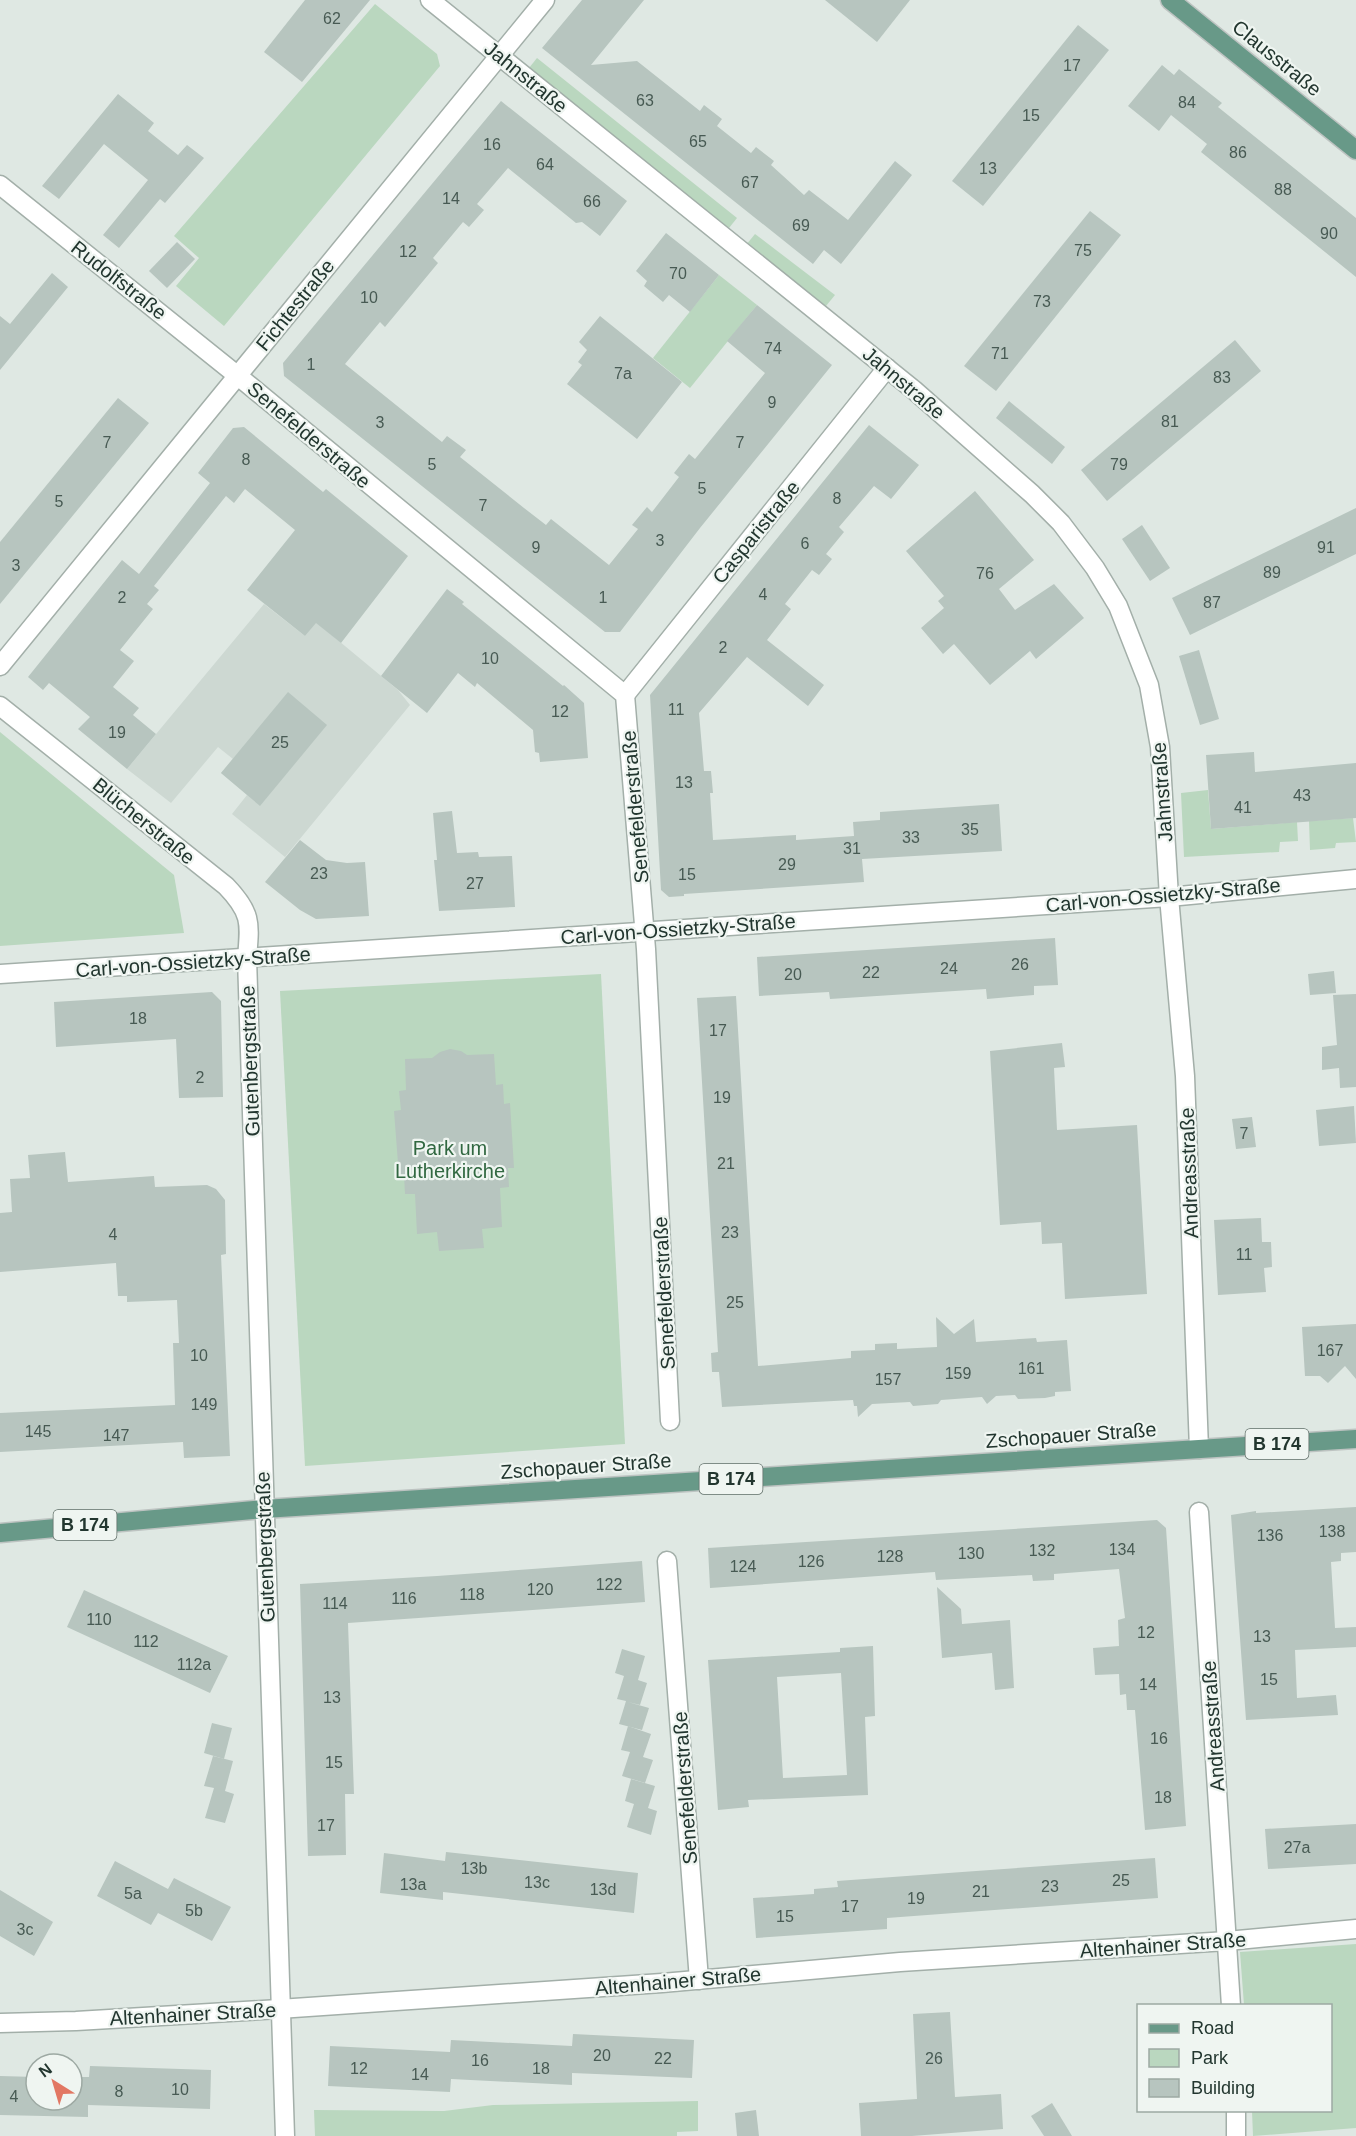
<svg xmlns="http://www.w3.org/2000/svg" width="1356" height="2136" font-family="Arial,sans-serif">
	<rect width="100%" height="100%" fill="#dfe8e3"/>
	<!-- built -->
	<polygon fill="#cdd8d2" points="264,604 305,636 316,622 398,690 410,705 285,857 232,814 247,795 221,773 233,759 218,747 171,803 127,769"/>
	<!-- green -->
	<g fill="#bad7bf">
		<polygon points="375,4 437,54 440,66 224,326 176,286 199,258 174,236"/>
		<polygon points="537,58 737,218 729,228 529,68"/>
		<polygon points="755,234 835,295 826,306 746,245"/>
		<polygon points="719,275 757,305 690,388 653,358"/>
		<polygon points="0,732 174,875 184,933 0,946"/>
		<polygon points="1208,790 1211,829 1297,822 1298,841 1280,842 1279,852 1184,857 1181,793"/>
		<polygon points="1353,818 1356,842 1336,843 1335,848 1310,850 1309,821"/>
		<polygon points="601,974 625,1444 305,1466 280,991"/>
		<polygon points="1356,1944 1356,2128 1253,2136 1252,2111 1330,2110 1330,2006 1244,2005 1240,1952"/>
		<polygon points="698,2101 698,2131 677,2132 677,2136 315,2136 314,2110 444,2111 493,2105"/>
	</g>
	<!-- building -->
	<g fill="#b7c5bf" fill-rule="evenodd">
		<polygon points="305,0 370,0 302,82 264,52"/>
		<polygon points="582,0 644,0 591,65 637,61 700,111 704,105 722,119 717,126 751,153 756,147 774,161 771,165 804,195 809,190 848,220 895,161 912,175 841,264 824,250 813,264 542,48"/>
		<polygon points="825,0 910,0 877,42"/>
		<polygon points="1078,25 1109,50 983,206 952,181"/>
		<polygon points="1162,65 1174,75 1179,69 1222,103 1218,107 1356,218 1356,277 1201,152 1207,144 1171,115 1159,131 1128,106"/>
		<polygon points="118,94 154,123 148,131 178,155 187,145 204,158 165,203 160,199 119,248 103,235 148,180 104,144 59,199 42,186"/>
		<polygon points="501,101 627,201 600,236 582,222 576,223 508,168 477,204 484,210 469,227 463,222 433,258 438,263 385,327 380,322 345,364 442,442 447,436 466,450 460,457 524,508 546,525 551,519 609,565 638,529 632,525 647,507 652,512 679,477 674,473 689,454 695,459 765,373 727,341 757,305 832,365 700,528 620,632 605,632 284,376 283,363"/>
		<polygon points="1090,211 1121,235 996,391 964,366"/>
		<polygon points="666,233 719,275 690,312 669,295 663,302 644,286 647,281 636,271"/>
		<polygon points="177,242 195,259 167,288 149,271"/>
		<polygon points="52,273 68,287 0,370 0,316 10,324"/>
		<polygon points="600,316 682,382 637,439 567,384 582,365 578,362 587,350 579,342"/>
		<polygon points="1235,340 1261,371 1107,501 1081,470"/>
		<polygon points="118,398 149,423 0,604 0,542"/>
		<polygon points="1009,401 1065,447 1052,464 996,418"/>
		<polygon points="869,425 919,465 891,499 874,486 839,527 844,532 826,554 832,559 819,575 812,570 785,604 791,609 767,640 824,685 808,706 747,657 699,713 704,771 711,771 713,793 710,793 713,840 796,835 796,840 854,836 853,822 880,820 880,812 999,804 1002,851 862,859 864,882 684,894 684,896 669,897 661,890 650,695"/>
		<polygon points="244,427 323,492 326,489 408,556 341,643 316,623 305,636 247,590 295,530 245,489 234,503 226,496 154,586 159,590 147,604 153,609 120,650 134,661 113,687 139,708 133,715 156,734 127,769 78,729 90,717 49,683 43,690 28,677 122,560 139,574 210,483 198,473 233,428"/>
		<polygon points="975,491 1034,560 999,589 1015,610 1054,584 1084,618 1036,659 1030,651 990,685 954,644 943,654 921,628 944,608 938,601 944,596 906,551"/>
		<polygon points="1356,508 1356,554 1190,635 1172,598"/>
		<polygon points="1142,525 1170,568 1150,581 1122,539"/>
		<polygon points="447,589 464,602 462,604 563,686 564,685 584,703 588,758 540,762 539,753 535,752 533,730 477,683 475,687 458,673 427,713 381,676"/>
		<polygon points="1199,650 1219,719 1200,725 1179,656"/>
		<polygon points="288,692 327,725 260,806 221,773"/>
		<polygon points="1254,752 1255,772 1356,763 1356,818 1211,829 1206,755"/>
		<polygon points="452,811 457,853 478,852 479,857 512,856 515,907 439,911 434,860 437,860 433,813"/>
		<polygon points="300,840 326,860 347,863 365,862 369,916 316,919 300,910 265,882"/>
		<polygon points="1055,938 1058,985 1034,986 1034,995 987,999 986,989 830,999 829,992 759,996 757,957"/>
		<polygon points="1334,971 1336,993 1310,995 1308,974"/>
		<polygon points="212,992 221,1001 223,1097 179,1098 176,1039 56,1047 54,1002"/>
		<polygon points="1356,994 1356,1087 1340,1088 1339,1068 1322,1070 1322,1047 1337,1045 1333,995"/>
		<polygon points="736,996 758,1366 851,1358 851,1351 875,1350 875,1344 897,1343 897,1349 937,1347 936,1317 954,1334 974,1319 976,1342 1036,1338 1037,1342 1067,1340 1071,1391 1055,1392 1055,1396 1045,1398 1018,1399 1015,1395 996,1396 987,1404 982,1397 941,1400 938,1404 913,1406 910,1402 872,1404 858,1417 857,1406 854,1406 853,1400 722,1407 719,1372 712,1372 711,1353 718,1352 697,998"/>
		<polygon points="1062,1043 1065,1067 1054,1068 1057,1130 1137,1125 1147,1294 1065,1299 1062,1243 1042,1244 1041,1222 1000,1225 990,1051"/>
		<polygon points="450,1049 461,1051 467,1055 494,1054 496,1085 503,1084 504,1104 510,1103 514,1168 508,1168 509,1187 500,1188 502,1227 482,1229 484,1248 439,1251 437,1232 417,1234 415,1194 405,1194 404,1175 399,1176 394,1111 401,1110 399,1091 406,1090 405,1059 432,1058 440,1052"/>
		<polygon points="1354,1106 1356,1143 1319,1146 1316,1110"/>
		<polygon points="1252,1117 1256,1147 1236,1149 1232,1119"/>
		<polygon points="65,1152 68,1182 154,1176 155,1187 207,1185 216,1189 225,1200 226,1254 221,1255 230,1456 184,1458 183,1442 0,1452 0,1413 175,1405 173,1343 179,1343 177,1300 127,1302 127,1296 118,1296 116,1263 0,1272 0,1213 12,1212 10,1179 30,1178 28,1155"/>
		<polygon points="1261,1218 1262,1242 1271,1242 1272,1267 1264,1268 1266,1292 1218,1295 1214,1220"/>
		<polygon points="1356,1324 1356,1379 1345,1366 1328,1383 1320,1376 1305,1376 1302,1327"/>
		<polygon points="1356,1507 1356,1552 1341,1553 1341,1561 1331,1562 1335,1628 1356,1627 1356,1647 1295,1650 1297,1698 1336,1695 1338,1715 1246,1720 1231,1515 1256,1511 1256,1513"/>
		<polygon points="1157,1520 1166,1528 1186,1826 1145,1830 1135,1710 1127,1710 1126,1694 1120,1695 1119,1674 1095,1675 1093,1648 1119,1646 1118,1620 1125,1618 1119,1569 1054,1574 1054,1580 1033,1581 1032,1575 936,1580 935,1572 710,1588 708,1548"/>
		<polygon points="642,1561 645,1602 348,1623 354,1794 345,1794 346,1855 308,1856 300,1584 437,1576"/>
		<polygon points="937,1587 961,1609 962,1624 1010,1620 1014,1688 995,1690 992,1653 942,1658"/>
		<polygon points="84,1590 228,1656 210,1693 67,1627"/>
		<path d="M 873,1646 L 875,1716 L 865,1717 L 868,1795 L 748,1800 L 749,1807 L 718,1810 L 708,1660 L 840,1652 L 840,1648 ZM 841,1673 L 847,1775 L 783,1778 L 777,1677 Z"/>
		<polygon points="622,1649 645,1656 638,1680 647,1683 640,1705 628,1702 649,1708 642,1730 619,1724 626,1701 617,1699 624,1676 615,1673"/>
		<polygon points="212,1723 232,1728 224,1759 204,1753"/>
		<polygon points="628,1726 651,1734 643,1757 653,1760 645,1783 622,1776 630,1752 621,1750"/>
		<polygon points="213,1756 233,1761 225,1791 234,1794 225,1823 205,1818 214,1788 204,1786"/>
		<polygon points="631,1779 655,1786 648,1808 657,1811 651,1835 627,1827 634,1804 625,1801"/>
		<polygon points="1356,1824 1356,1864 1268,1869 1265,1829"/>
		<polygon points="446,1852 638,1873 634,1913 443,1892 443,1900 380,1893 384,1853 445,1861"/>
		<polygon points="1155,1858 1158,1898 887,1918 887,1929 756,1938 753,1898 814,1894 814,1889 838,1887 837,1881"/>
		<polygon points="115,1861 168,1889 174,1878 231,1907 212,1941 158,1913 151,1925 97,1896"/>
		<polygon points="0,1890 53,1922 34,1956 0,1936"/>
		<polygon points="950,2012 955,2097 1001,2094 1003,2129 912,2136 861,2136 859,2103 917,2099 913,2014"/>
		<polygon points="573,2034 694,2040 692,2078 572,2073 572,2085 451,2079 450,2092 328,2086 330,2046 450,2052 451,2040 572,2046"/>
		<polygon points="90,2066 211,2070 210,2109 88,2105 88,2117 0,2115 0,2076 36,2077 36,2100 72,2100 72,2077 89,2077"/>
		<polygon points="1052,2103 1072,2136 1044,2136 1031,2116"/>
		<polygon points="756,2110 759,2136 737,2136 735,2113"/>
	</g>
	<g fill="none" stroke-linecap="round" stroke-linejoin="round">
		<!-- minor casing -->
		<g stroke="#a3afa9" stroke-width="21">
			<g id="minor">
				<polyline points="430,0 914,390 1032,494 1061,523 1095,568 1118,606 1149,685 1160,747 1169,897 1185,1076 1199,1449"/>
				<polyline points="0,185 238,376 625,695 646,949 670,1421"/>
				<polyline points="0,666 545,0"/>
				<polyline points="625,695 887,368"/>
				<path d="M 0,706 L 226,886 C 252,913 250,923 247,958 L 285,2136"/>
				<polyline points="0,974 1169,897 1356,879"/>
				<polyline points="1199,1512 1231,2006"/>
				<polyline points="667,1561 699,1980"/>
				<polyline points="0,2023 76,2021 279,2009 662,1983 900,1962 1227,1941 1356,1929"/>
				<polyline points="1236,2110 1236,2136"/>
			</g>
		</g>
		<!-- major casing -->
		<g stroke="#bdc3c1" stroke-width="21">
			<g id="major">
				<polyline points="1170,0 1356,150"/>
				<polyline points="0,1533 264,1509 1356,1439"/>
			</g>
		</g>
		<!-- minor -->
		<use href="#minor" stroke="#fff" stroke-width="18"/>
		<!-- major -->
		<use href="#major" stroke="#689988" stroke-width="18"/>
	</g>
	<g text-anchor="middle" stroke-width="4.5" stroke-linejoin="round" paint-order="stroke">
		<!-- number labels -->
		<g font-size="16" fill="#475a53">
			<text x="332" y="24">62</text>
			<text x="1072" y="71">17</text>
			<text x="645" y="106">63</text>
			<text x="1187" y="108">84</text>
			<text x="1031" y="121">15</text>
			<text x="698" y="147">65</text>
			<text x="492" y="150">16</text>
			<text x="1238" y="158">86</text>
			<text x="545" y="170">64</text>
			<text x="988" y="174">13</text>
			<text x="750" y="188">67</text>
			<text x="1283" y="195">88</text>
			<text x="451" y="204">14</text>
			<text x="592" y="207">66</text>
			<text x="801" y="231">69</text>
			<text x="1329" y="239">90</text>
			<text x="1083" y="256">75</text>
			<text x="408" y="257">12</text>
			<text x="678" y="279">70</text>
			<text x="369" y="303">10</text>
			<text x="1042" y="307">73</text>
			<text x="773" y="354">74</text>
			<text x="1000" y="359">71</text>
			<text x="311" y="370">1</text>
			<text x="623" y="379">7a</text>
			<text x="1222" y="383">83</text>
			<text x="772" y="408">9</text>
			<text x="1170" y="427">81</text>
			<text x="380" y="428">3</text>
			<text x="107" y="448">7</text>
			<text x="740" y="448">7</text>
			<text x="246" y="465">8</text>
			<text x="432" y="470">5</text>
			<text x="1119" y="470">79</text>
			<text x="702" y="494">5</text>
			<text x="837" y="504">8</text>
			<text x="59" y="507">5</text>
			<text x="483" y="511">7</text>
			<text x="660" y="546">3</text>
			<text x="805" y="549">6</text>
			<text x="536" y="553">9</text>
			<text x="1326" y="553">91</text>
			<text x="16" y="571">3</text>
			<text x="1272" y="578">89</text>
			<text x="985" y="579">76</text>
			<text x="763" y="600">4</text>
			<text x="122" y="603">2</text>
			<text x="603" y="603">1</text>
			<text x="1212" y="608">87</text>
			<text x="723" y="653">2</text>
			<text x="490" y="664">10</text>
			<text x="676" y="715">11</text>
			<text x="560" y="717">12</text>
			<text x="117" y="738">19</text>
			<text x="280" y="748">25</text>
			<text x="684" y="788">13</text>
			<text x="1302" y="801">43</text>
			<text x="1243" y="813">41</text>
			<text x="970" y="835">35</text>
			<text x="911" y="843">33</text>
			<text x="852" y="854">31</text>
			<text x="787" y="870">29</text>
			<text x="319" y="879">23</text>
			<text x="687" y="880">15</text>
			<text x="475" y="889">27</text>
			<text x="1020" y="970">26</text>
			<text x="949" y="974">24</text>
			<text x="871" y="978">22</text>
			<text x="793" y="980">20</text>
			<text x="138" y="1024">18</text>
			<text x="718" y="1036">17</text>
			<text x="200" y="1083">2</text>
			<text x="722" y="1103">19</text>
			<text x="1244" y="1139">7</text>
			<text x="726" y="1169">21</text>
			<text x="730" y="1238">23</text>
			<text x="113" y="1240">4</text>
			<text x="1244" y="1260">11</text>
			<text x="735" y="1308">25</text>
			<text x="1330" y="1356">167</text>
			<text x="199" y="1361">10</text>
			<text x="1031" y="1374">161</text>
			<text x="958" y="1379">159</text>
			<text x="888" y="1385">157</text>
			<text x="204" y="1410">149</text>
			<text x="38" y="1437">145</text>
			<text x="116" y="1441">147</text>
			<text x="1332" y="1537">138</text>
			<text x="1270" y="1541">136</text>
			<text x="1122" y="1555">134</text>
			<text x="1042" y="1556">132</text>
			<text x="971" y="1559">130</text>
			<text x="890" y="1562">128</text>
			<text x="811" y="1567">126</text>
			<text x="743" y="1572">124</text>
			<text x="609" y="1590">122</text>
			<text x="540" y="1595">120</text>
			<text x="472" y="1600">118</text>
			<text x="404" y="1604">116</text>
			<text x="335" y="1609">114</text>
			<text x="99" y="1625">110</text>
			<text x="1146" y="1638">12</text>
			<text x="1262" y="1642">13</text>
			<text x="146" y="1647">112</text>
			<text x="194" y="1670">112a</text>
			<text x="1269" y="1685">15</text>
			<text x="1148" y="1690">14</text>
			<text x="332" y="1703">13</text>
			<text x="1159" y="1744">16</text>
			<text x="334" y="1768">15</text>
			<text x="1163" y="1803">18</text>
			<text x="326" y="1831">17</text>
			<text x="1297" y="1853">27a</text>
			<text x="474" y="1874">13b</text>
			<text x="1121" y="1886">25</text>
			<text x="537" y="1888">13c</text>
			<text x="413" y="1890">13a</text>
			<text x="1050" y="1892">23</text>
			<text x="603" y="1895">13d</text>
			<text x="981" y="1897">21</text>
			<text x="133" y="1899">5a</text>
			<text x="916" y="1904">19</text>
			<text x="850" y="1912">17</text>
			<text x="194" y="1916">5b</text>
			<text x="785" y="1922">15</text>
			<text x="25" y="1935">3c</text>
			<text x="602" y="2061">20</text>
			<text x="663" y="2064">22</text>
			<text x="934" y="2064">26</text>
			<text x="480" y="2066">16</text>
			<text x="359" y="2074">12</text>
			<text x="541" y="2074">18</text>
			<text x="420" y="2080">14</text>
			<text x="180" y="2095">10</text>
			<text x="119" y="2097">8</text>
			<text x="14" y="2102">4</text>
		</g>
		<!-- shield labels -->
		<g fill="#eff5f1" stroke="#606f69" stroke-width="1.5">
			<rect x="1245.5" y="1429" width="63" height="30" rx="4.5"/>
			<rect x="699.5" y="1464" width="63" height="30" rx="4.5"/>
			<rect x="53.5" y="1510" width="63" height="30" rx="4.5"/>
		</g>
		<g font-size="18" font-weight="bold" fill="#22362f">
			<text x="1277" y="1450">B 174</text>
			<text x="731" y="1485">B 174</text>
			<text x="85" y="1531">B 174</text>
		</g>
		<!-- street labels -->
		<g font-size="20" fill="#22362f" stroke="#eff5f1">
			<text transform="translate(1277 58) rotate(39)" y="7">Clausstraße</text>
			<text transform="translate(526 77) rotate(39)" y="7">Jahnstraße</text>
			<text transform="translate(119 280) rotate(38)" y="7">Rudolfstraße</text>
			<text transform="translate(295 305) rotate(-51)" y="7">Fichtestraße</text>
			<text transform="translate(904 383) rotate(40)" y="7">Jahnstraße</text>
			<text transform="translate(309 435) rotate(40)" y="7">Senefelderstraße</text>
			<text transform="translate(756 532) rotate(-51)" y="7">Casparistraße</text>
			<text transform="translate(1162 792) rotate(-94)" y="7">Jahnstraße</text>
			<text transform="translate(635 807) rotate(-95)" y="7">Senefelderstraße</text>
			<text transform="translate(144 821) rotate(39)" y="7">Blücherstraße</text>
			<text transform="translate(1163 895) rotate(-5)" y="7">Carl-von-Ossietzky-Straße</text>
			<text transform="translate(678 929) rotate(-4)" y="7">Carl-von-Ossietzky-Straße</text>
			<text transform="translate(193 962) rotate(-4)" y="7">Carl-von-Ossietzky-Straße</text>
			<text transform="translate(250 1061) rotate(-92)" y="7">Gutenbergstraße</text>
			<text transform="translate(1189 1173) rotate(-92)" y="7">Andreasstraße</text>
			<text transform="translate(664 1293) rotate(-93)" y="7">Senefelderstraße</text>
			<text transform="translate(1071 1435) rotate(-4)" y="7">Zschopauer Straße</text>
			<text transform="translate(586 1466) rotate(-4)" y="7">Zschopauer Straße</text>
			<text transform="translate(265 1547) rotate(-92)" y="7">Gutenbergstraße</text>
			<text transform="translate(1213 1726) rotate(-94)" y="7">Andreasstraße</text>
			<text transform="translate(685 1788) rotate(-94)" y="7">Senefelderstraße</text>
			<text transform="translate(1163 1945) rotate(-4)" y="7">Altenhainer Straße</text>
			<text transform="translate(678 1981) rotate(-5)" y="7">Altenhainer Straße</text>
			<text transform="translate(193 2014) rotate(-3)" y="7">Altenhainer Straße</text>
		</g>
		<!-- park labels -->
		<g font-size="20" fill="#316841" stroke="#eff5f1">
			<text x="450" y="1155">Park um<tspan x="450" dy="23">Lutherkirche</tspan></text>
		</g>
	</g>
	<!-- legend -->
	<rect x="1137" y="2004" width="195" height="108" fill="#eff5f1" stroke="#9da9a3" stroke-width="1.5"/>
	<rect x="1149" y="2024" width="30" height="9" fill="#689988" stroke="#9da9a3" stroke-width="1.5"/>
	<text x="1191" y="2034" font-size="18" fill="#22362f">Road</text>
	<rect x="1149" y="2049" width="30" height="18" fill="#bad7bf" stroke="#9da9a3" stroke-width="1.5"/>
	<text x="1191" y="2064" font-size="18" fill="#22362f">Park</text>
	<rect x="1149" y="2079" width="30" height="18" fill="#b7c5bf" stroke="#9da9a3" stroke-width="1.5"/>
	<text x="1191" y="2094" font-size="18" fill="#22362f">Building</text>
	<!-- north arrow -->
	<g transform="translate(54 2082) rotate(323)"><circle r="28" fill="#eff5f1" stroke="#9da9a3" stroke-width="1.5"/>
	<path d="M0-4.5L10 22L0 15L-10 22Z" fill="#e27763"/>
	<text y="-9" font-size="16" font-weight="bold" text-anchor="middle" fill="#22362f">N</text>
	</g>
</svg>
